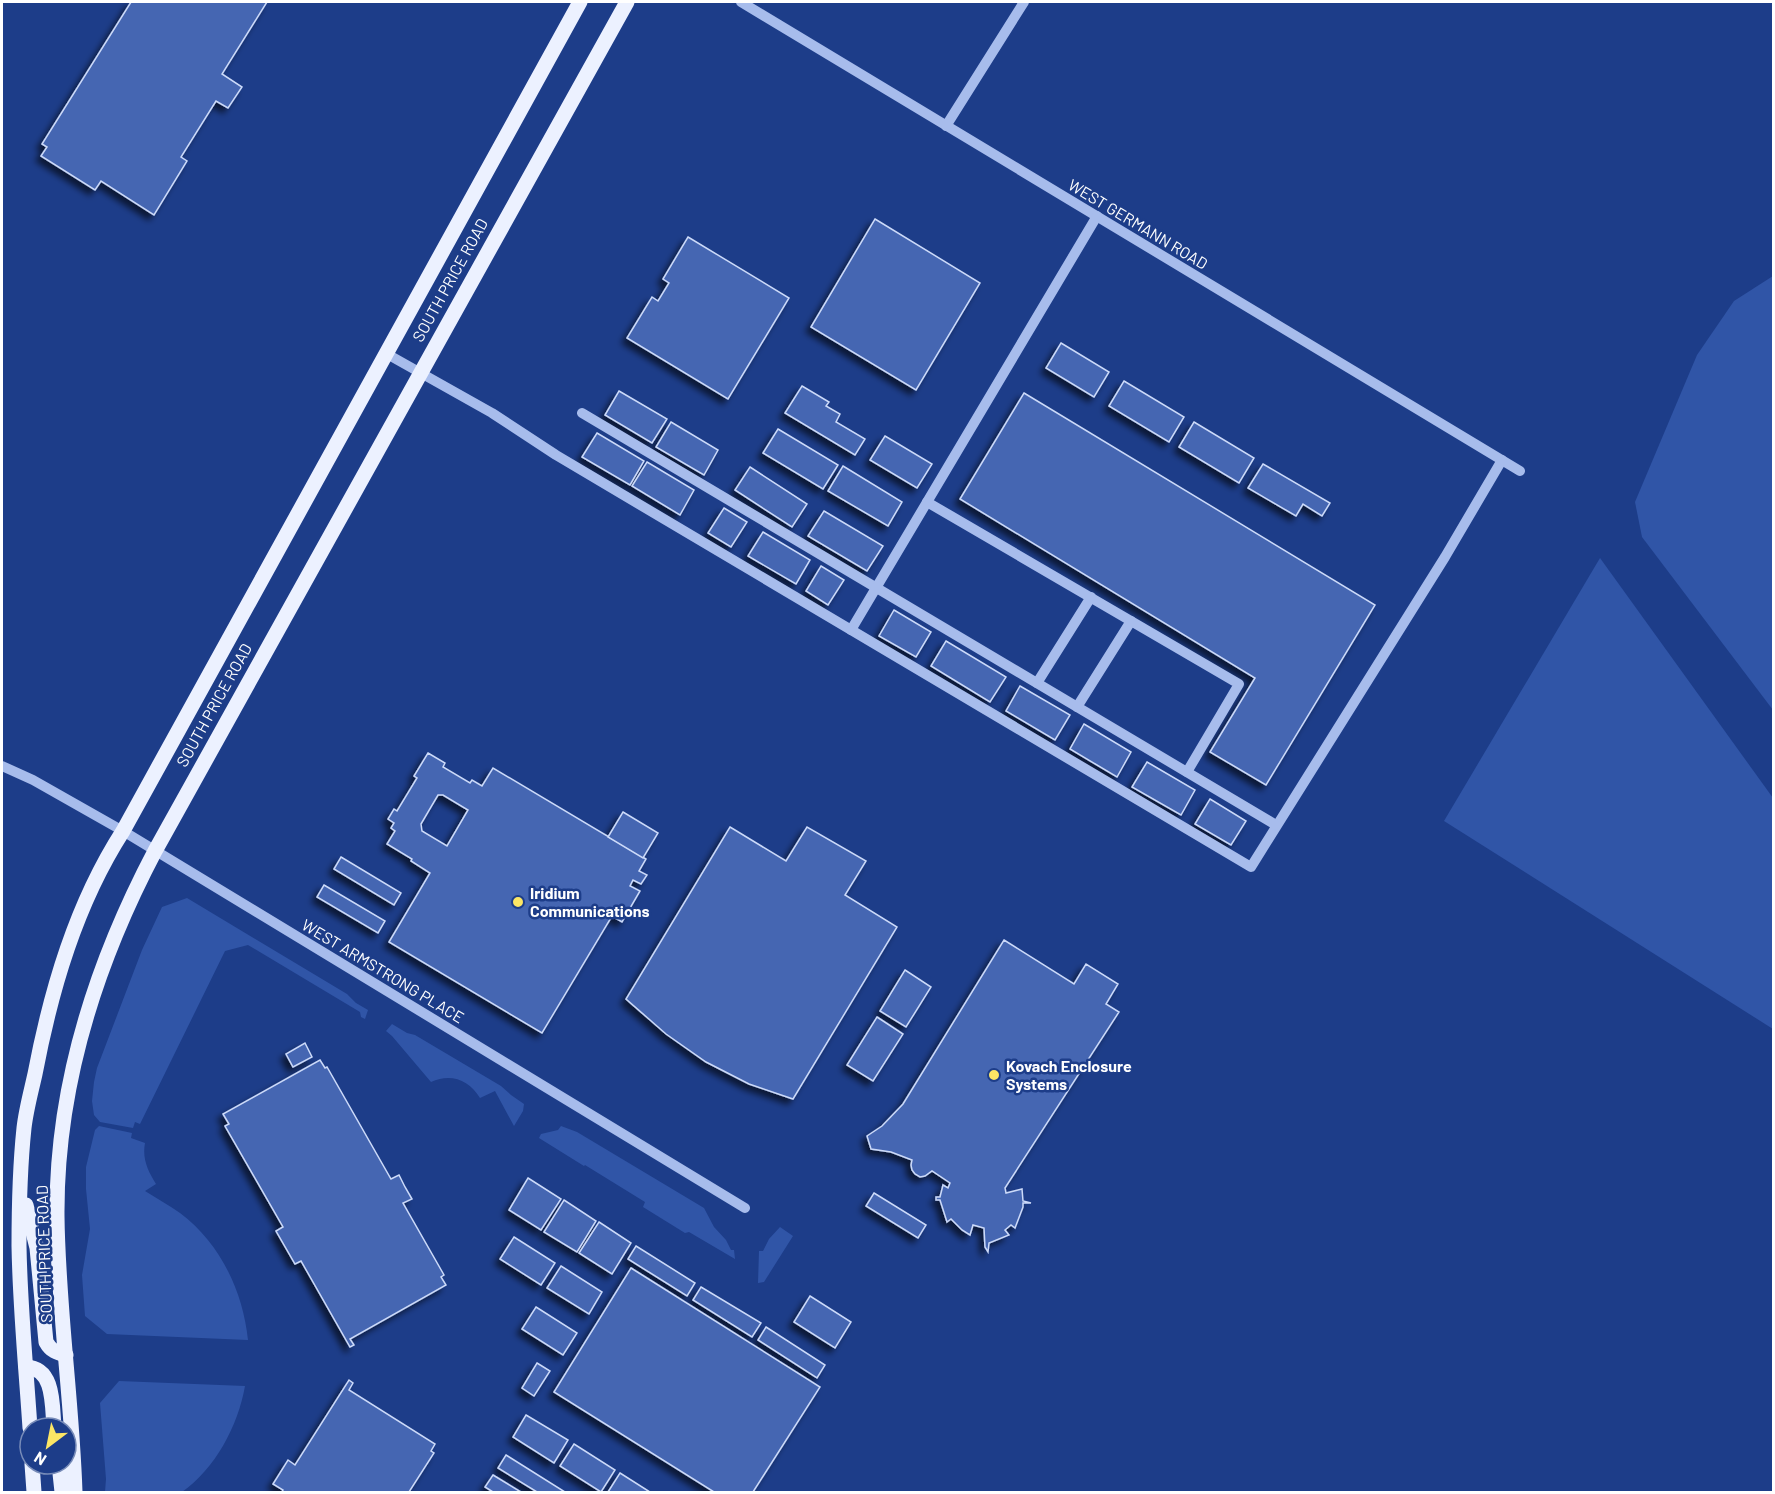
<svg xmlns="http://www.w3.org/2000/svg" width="1775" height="1494" font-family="Barlow,sans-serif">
	<defs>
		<filter id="shadow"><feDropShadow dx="-5" dy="5" stdDeviation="3" flood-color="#0009"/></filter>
	</defs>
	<rect width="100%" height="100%" fill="#1d3d89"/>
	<!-- green -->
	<g fill="#3055a7">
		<polygon points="1773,276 1773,710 1642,537 1635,502 1697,355 1734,301"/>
		<polygon points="1600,558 1773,798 1773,1029 1444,821"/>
		<polygon points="187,898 347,994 356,1003 368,1010 365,1019 361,1017 360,1012 248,945 225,951 140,1124 135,1122 133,1128 100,1122 94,1115 92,1101 94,1082 97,1068 142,950 162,907"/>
		<path d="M 392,1024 L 407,1033 L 415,1035 L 501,1086 L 511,1095 L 524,1104 L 523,1111 L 514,1126 L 495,1091 L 480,1098 C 469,1080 451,1073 431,1082 L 392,1036 L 386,1031 Z"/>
		<path d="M 99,1126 L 132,1133 L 131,1138 L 145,1143 C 142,1159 148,1171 156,1184 L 145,1191 C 156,1198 169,1205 180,1213 C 220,1243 243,1291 248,1340 L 107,1334 L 85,1316 L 82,1275 L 90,1229 L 86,1189 L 86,1167 L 95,1130 Z"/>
		<polygon points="561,1126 577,1132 704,1208 714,1227 726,1240 731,1250 734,1250 735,1259 689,1232 685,1233 643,1207 645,1202 585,1165 584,1166 539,1138 541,1134 558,1130"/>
		<polygon points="780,1227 793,1236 764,1282 758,1283 759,1251 763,1251 769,1239"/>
		<path d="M 119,1381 L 245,1386 C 238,1426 215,1469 182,1492 L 105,1492 L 106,1479 L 100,1403 Z"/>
	</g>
	<!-- building -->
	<g fill="#4566b2" stroke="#ccdaf9" stroke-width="1.5" fill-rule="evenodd" filter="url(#shadow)">
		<polygon points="131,2 267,2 222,74 242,87 228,108 216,101 181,157 187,161 154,215 101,181 95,190 41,156 47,147 42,144"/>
		<polygon points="875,219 980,283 916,390 811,327"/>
		<polygon points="688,237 789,298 728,399 627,338 652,297 658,301 669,283 663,279"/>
		<polygon points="1061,343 1109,372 1094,397 1046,368"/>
		<polygon points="1124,381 1184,417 1169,442 1109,406"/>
		<polygon points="802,386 829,402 826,406 840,414 836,422 865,439 855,455 785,413"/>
		<polygon points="619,391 667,419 652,443 605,415"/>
		<polygon points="1024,393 1375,605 1266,785 1210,752 1255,678 960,499"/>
		<polygon points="671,422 718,450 704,475 656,447"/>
		<polygon points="1194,422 1254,458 1239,483 1179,447"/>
		<polygon points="778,429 838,465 823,489 763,453"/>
		<polygon points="597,433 644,461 630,485 582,457"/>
		<polygon points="885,436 932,464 917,488 870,460"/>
		<polygon points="647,462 694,490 680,515 632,486"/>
		<polygon points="1263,464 1330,503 1322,516 1303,504 1296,516 1248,488"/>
		<polygon points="843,466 902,502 888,526 828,491"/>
		<polygon points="750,467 807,504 792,527 735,490"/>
		<polygon points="724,508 747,522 731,547 708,533"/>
		<polygon points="824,511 883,546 867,571 808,536"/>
		<polygon points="763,532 810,560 796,584 748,556"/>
		<polygon points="821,566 844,580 828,605 806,591"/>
		<polygon points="894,610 931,632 916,657 879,636"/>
		<polygon points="946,641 1006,677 990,702 931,666"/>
		<polygon points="1020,686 1070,715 1055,740 1006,711"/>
		<polygon points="1084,724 1131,752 1117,777 1070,749"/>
		<path d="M 428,753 L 445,763 L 443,767 L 470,783 L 472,780 L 482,786 L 493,768 L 646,859 L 639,871 L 647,875 L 641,884 L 633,880 L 630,886 L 640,891 L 622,922 L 612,916 L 542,1033 L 389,942 L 430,873 L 411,861 L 412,859 L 387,844 L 395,831 L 391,828 L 394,823 L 388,819 L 394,809 L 397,811 L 417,778 L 414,776 ZM 438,795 L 443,795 L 468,810 L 447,846 L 422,831 L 421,824 Z"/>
		<polygon points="1147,762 1195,790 1181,815 1132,787"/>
		<polygon points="1210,799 1246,821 1231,845 1195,824"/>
		<polygon points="623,812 658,833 643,858 608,837"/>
		<polygon points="730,827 786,861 807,827 866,861 845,895 897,927 793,1099 749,1084 706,1062 666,1034 626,999"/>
		<polygon points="341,857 401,893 394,905 334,869"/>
		<polygon points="324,885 385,921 378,933 317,897"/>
		<polygon points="1004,940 1074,984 1086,964 1118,984 1106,1004 1119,1012 1005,1188 1006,1193 1022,1189 1023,1201 1031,1203 1023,1203 1023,1207 1015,1228 1011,1225 1005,1230 1009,1235 989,1243 988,1252 985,1247 984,1228 973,1225 970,1235 962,1230 951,1219 947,1222 940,1200 936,1200 936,1197 940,1197 943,1185 948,1188 950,1183 932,1171 925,1176 920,1177 915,1174 912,1170 911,1165 912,1160 891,1152 871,1149 867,1136 882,1126 903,1104"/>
		<polygon points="905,970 931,987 906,1027 880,1011"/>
		<polygon points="877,1017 903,1034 873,1081 847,1065"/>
		<polygon points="305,1043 312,1057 293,1067 286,1054"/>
		<polygon points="320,1060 325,1068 327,1067 391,1179 399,1175 405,1187 412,1199 403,1203 444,1275 441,1277 446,1285 350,1339 354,1345 350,1347 301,1261 295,1264 276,1231 283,1227 225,1126 229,1124 223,1114"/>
		<polygon points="528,1178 561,1199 541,1230 509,1210"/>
		<polygon points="874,1193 926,1225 918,1238 866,1206"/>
		<polygon points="564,1200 596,1221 577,1252 544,1232"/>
		<polygon points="599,1222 631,1243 612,1274 579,1253"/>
		<polygon points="514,1237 555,1263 541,1285 500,1259"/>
		<polygon points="636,1246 695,1283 687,1296 628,1259"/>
		<polygon points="561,1266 602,1292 589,1314 547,1288"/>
		<polygon points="631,1268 820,1387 753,1492 714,1492 554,1392"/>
		<polygon points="701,1287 761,1323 752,1337 693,1300"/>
		<polygon points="810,1296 851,1322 835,1348 794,1322"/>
		<polygon points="536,1307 577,1333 563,1355 522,1329"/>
		<polygon points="766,1327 825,1365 817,1378 758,1340"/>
		<polygon points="537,1363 550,1371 534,1396 522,1388"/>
		<polygon points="349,1380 353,1383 349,1390 435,1444 431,1451 434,1453 409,1492 282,1492 283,1490 273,1484 288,1460 295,1465"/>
		<polygon points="526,1415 568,1440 554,1463 513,1437"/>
		<polygon points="574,1444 615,1470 601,1492 560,1466"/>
		<polygon points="506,1455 565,1492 537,1492 498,1468"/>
		<polygon points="620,1473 650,1492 608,1492"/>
		<polygon points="493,1475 521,1492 493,1492 485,1487"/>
	</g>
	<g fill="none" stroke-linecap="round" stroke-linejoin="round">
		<!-- minor -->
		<g stroke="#a7bcec" stroke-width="10">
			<polyline points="741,2 1520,471"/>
			<polyline points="946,126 1024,2"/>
			<polyline points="387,354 492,413 556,455 1251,867 1445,557 1502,460"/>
			<polyline points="582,413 1276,825"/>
			<polyline points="927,502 1239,684 1187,772"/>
			<polyline points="851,630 1097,216"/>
			<polyline points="1037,683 1091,597"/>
			<polyline points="1077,707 1131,621"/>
			<polyline points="2,766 33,780 123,831 745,1208"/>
		</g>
		<!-- major -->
		<g stroke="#ecf1ff" stroke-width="15">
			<path d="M 26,1205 L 37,1248 L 46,1342 C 51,1351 57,1353 66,1355"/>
			<path d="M 26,1367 C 55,1368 52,1406 54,1428"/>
			<path d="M 30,1428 C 26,1367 20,1307 19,1246 C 19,1207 20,1166 24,1128 C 26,1110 31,1092 35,1074 C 51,990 76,904 123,831 L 580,2"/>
			<polyline points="32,1464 34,1492"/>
			<polyline points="59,1464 62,1492"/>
			<path d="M 75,1492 C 72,1400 58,1308 57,1216 C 56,1086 95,965 155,851 L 627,2"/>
		</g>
	</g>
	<!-- markers -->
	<g fill="#fce665" stroke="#1d3d89" stroke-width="2">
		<circle cx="518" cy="902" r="6"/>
		<circle cx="994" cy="1075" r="6"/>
	</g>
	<g text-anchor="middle" stroke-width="5" stroke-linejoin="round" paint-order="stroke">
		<!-- street labels -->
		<g font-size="16" fill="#fff" stroke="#1d3d89">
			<text transform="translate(1138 224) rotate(31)" y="6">WEST GERMANN ROAD</text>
			<text transform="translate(450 280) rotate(-61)" y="6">SOUTH PRICE ROAD</text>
			<text transform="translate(214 705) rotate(-61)" y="6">SOUTH PRICE ROAD</text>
			<text transform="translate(383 971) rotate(31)" y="6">WEST ARMSTRONG PLACE</text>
			<text transform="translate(44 1254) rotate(-92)" y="6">SOUTH PRICE ROAD</text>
		</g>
		<!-- poi labels -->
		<g font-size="16" font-weight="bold" fill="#fff" stroke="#1d3d89" text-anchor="start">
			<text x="530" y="899">Iridium<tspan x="530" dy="18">Communications</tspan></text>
			<text x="1006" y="1072">Kovach Enclosure<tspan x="1006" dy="18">Systems</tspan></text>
		</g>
	</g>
	<!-- border -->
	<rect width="1775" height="1494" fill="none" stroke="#ffffff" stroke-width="6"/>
	<!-- north arrow -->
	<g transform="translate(48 1446) rotate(212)"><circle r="28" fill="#1d3d89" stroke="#778bb8" stroke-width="1.5"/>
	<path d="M0-4.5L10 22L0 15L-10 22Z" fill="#fce665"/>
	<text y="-9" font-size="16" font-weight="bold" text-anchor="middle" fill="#ffffff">N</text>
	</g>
</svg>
